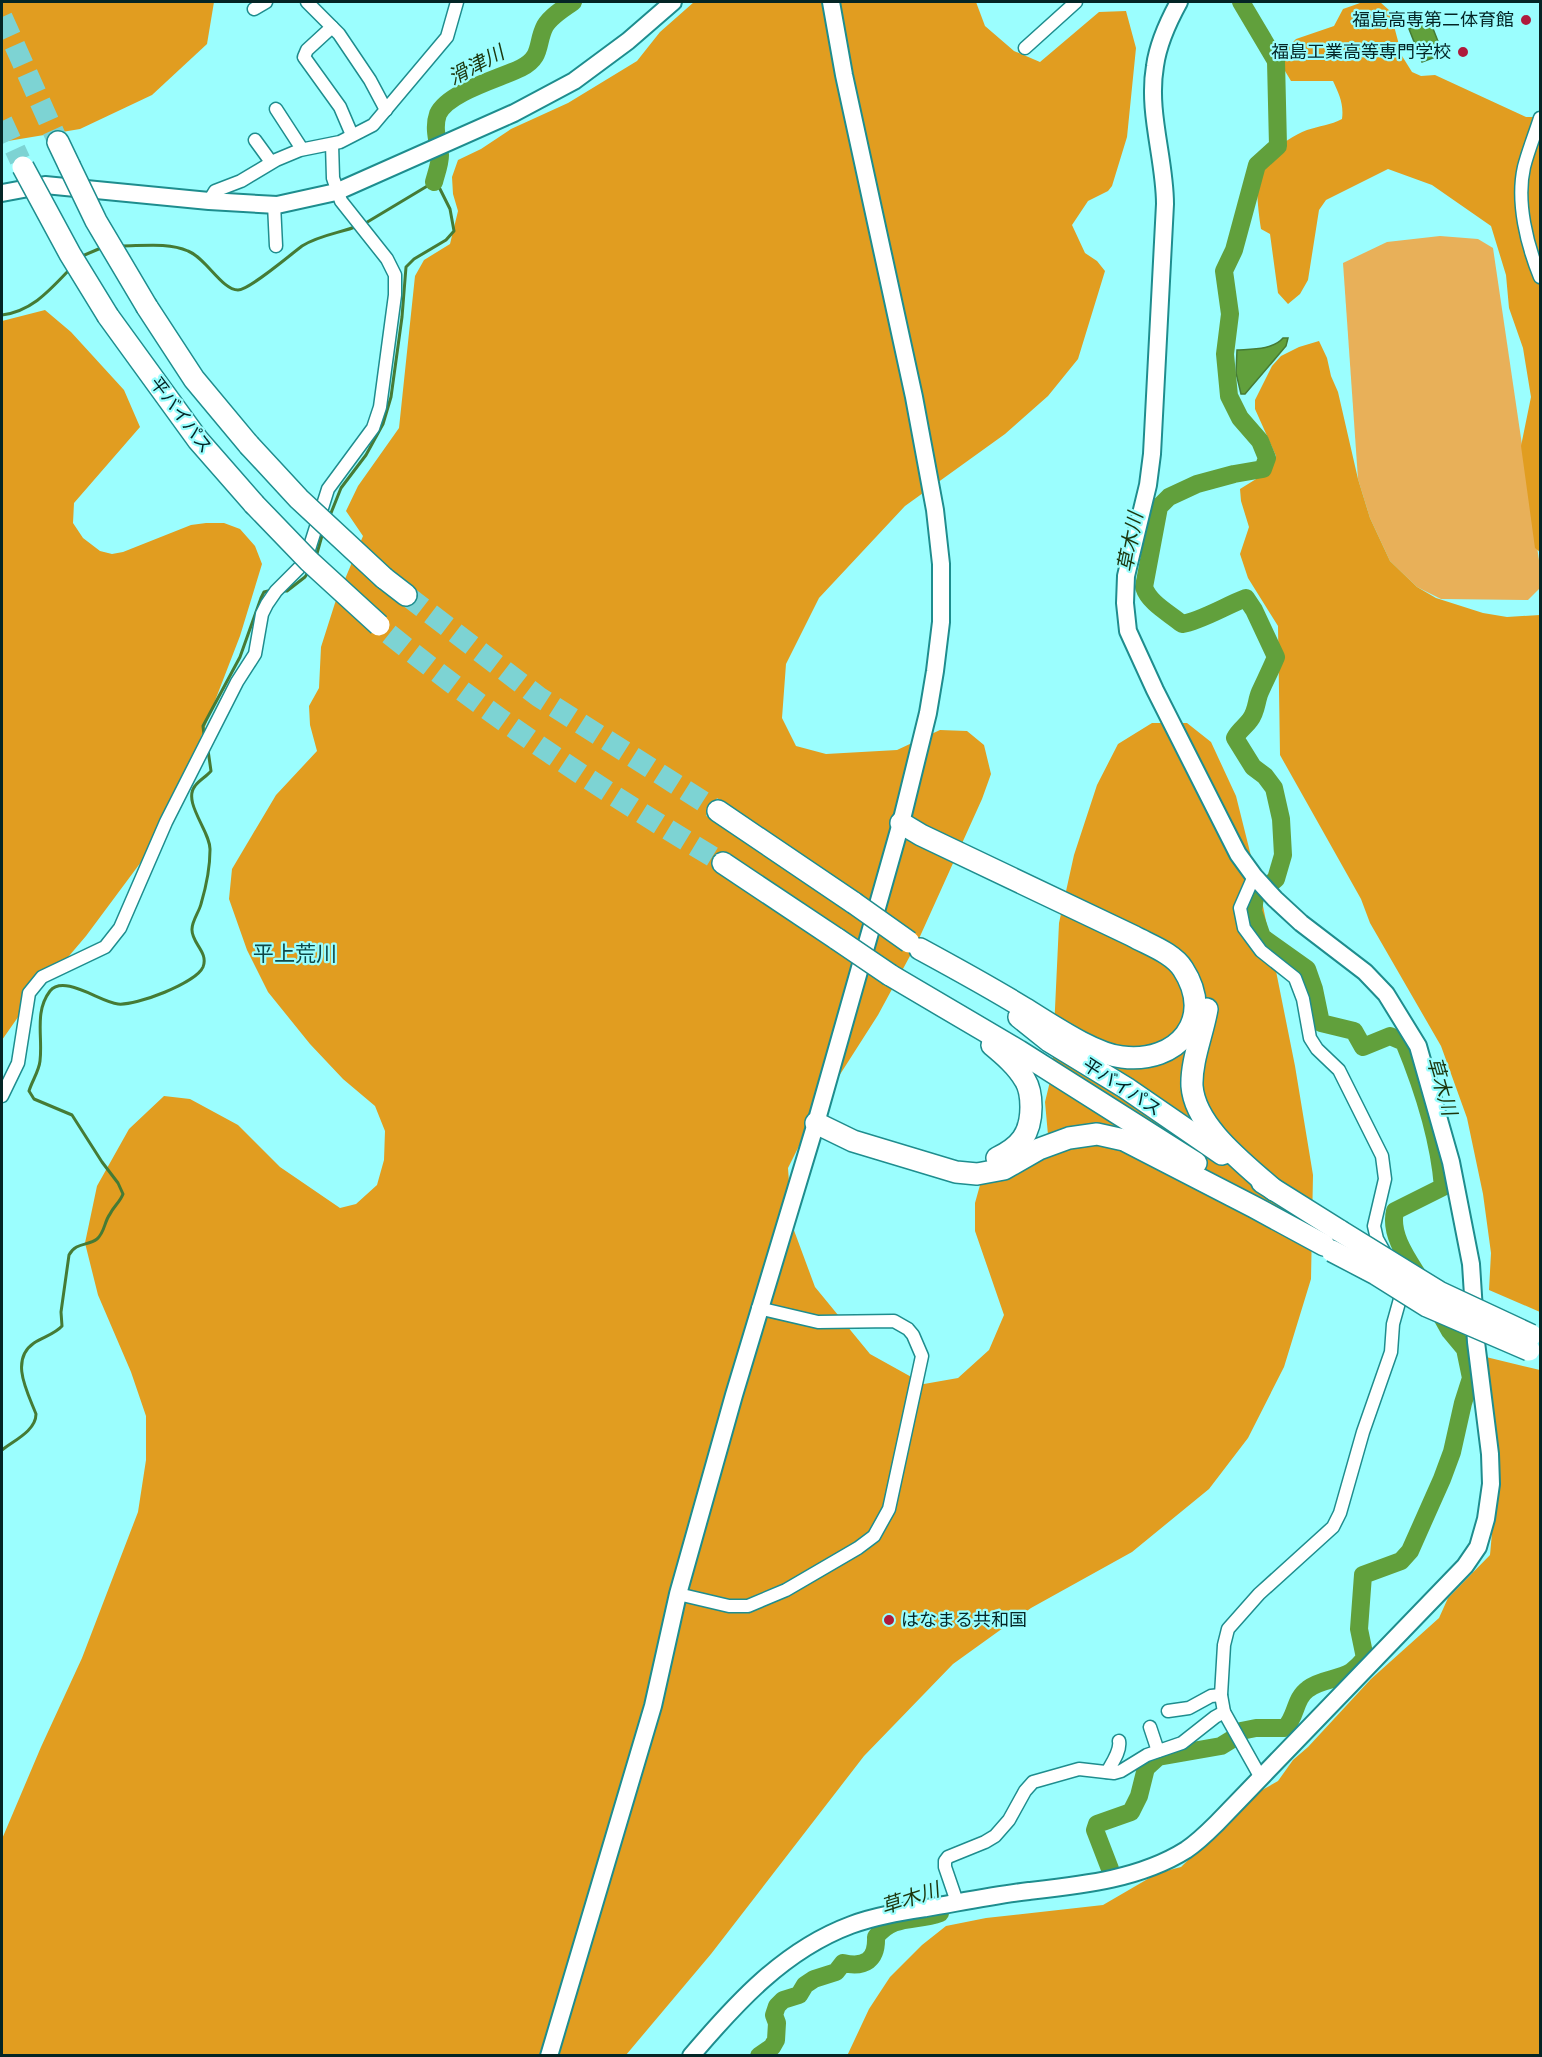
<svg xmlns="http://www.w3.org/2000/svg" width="1542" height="2057" font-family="Lato,'Noto Sans JP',sans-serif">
	<rect width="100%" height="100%" fill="#9bfefe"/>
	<!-- green -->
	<polygon fill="#e8b059" points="1440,236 1478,239 1493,248 1540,567 1540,588 1528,600 1441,599 1417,587 1390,561 1370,518 1358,479 1343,263 1387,242"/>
	<!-- forest -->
	<g fill="#e19d20">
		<polygon points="2,2 214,2 207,44 152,95 80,129 2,142"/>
		<polygon points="694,2 976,2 985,26 1014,51 1040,62 1099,12 1126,11 1136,48 1127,137 1112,186 1108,191 1088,201 1072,225 1085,253 1097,261 1105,271 1078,359 1048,396 1005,434 905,506 819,598 786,664 782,718 796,746 826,754 897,750 940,730 967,731 984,745 991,774 982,799 917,943 878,1015 816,1112 788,1168 792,1225 815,1287 870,1354 924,1384 958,1378 989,1350 1004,1315 975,1231 975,1203 980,1185 1050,1157 1045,1102 1052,1073 1059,923 1074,855 1097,785 1118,744 1152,723 1187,723 1211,742 1236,796 1261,896 1295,1066 1313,1175 1311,1279 1284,1367 1248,1438 1209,1489 1132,1552 1031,1608 953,1664 864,1756 711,1954 626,2055 2,2056 2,1839 41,1747 82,1658 138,1512 146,1460 146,1416 131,1372 98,1295 85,1243 97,1186 129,1129 164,1096 190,1099 238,1125 280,1167 340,1208 356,1204 377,1185 384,1160 385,1131 375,1106 343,1079 310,1044 268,992 247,950 229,899 232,869 251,837 276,795 317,751 310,725 309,706 319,688 321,647 335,603 363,536 346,511 358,486 399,428 415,276 424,260 450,244 458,211 453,194 452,177 458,160 481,149 511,129 568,103 637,61 660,32"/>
		<path d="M 1363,2 L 1380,2 L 1390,11 L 1402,56 L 1412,72 L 1421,76 L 1435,75 L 1526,117 L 1540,117 L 1540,552 L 1535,548 L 1521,446 L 1531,397 L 1523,348 L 1509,308 L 1506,275 L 1491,226 L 1432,185 L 1388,169 L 1326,200 L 1319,210 L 1308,280 L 1300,294 L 1288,304 L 1278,293 L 1270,234 L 1261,229 C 1259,217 1254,179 1260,169 C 1269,152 1289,137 1307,130 C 1319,126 1331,125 1342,119 C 1344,104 1339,94 1333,81 L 1291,81 L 1285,71 L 1285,50 L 1296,39 L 1334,26 L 1343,9 Z"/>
		<polygon points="45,310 71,332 124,390 140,427 74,503 73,523 83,538 100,551 112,554 123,552 191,525 206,523 224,523 240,529 255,546 262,564 240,636 196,750 144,858 86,936 23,1010 2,1040 2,321"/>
		<polygon points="1319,341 1327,358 1331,376 1338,392 1358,479 1370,518 1390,561 1417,587 1436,598 1483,613 1507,617 1540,615 1540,1312 1489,1290 1491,1253 1483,1194 1467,1118 1441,1046 1370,923 1361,899 1280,755 1278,626 1248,578 1240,554 1249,527 1241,501 1240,489 1261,476 1276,456 1255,409 1255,400 1272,366 1281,356 1299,347"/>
		<polygon points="1486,1357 1540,1370 1540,2055 847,2056 869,2009 890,1977 922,1945 946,1926 986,1918 1103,1905 1158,1873 1181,1867 1255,1794 1278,1781 1293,1760 1308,1747 1371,1679 1439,1618 1448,1598 1490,1555 1499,1454"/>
	</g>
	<!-- water -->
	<g fill="#61a03c" stroke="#457b35" stroke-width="1.5">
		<polygon points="1430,21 1443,54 1422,62 1409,29"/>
		<path d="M 1283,338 L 1288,338 L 1286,346 L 1245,394 L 1241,394 L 1236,373 L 1237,350 C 1251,349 1273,350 1283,338 Z"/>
	</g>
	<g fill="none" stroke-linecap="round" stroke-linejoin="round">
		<!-- stream -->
		<g stroke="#457b35" stroke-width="3">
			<path d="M 120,246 C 142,246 168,242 188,251 C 206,258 222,290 238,290 C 249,290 290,255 302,246 C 319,235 340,233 358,226"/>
			<polyline points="80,257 101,248"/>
			<path d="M 2,315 C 32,311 49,291 70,269"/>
			<polyline points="329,518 341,488 366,455 383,424 391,397 402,317 406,267 414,259 446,240 454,231 450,209 440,189 434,182 364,224"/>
			<polyline points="316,557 323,532"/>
			<polyline points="282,591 287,591 305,577 309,571"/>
			<polyline points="204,735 203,726 240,657 261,598 264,592 272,590"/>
			<path d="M 2,1450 C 13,1441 36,1431 36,1414 C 28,1393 9,1360 34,1343 C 43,1337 55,1334 62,1326 L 61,1312 L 69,1255 C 76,1242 88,1246 97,1239 C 105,1232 104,1222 110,1214 C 114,1206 120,1202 123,1194 L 118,1183 L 102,1162 L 72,1115 L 34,1099 L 29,1091 C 32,1081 39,1071 40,1061 C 43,1037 34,1012 50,991 C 64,974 100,1002 118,1004 C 136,1006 196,983 203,967 C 209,952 191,943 192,929 C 192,921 199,912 201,904 C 206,887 210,867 210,850 C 211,832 182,802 195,786 C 199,780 206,777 211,771 L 208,750"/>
		</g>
		<!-- river -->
		<g stroke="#61a03c" stroke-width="18">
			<path d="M 1241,2 L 1276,61 L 1278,146 L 1257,165 L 1234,250 L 1224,271 L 1230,314 L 1225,354 L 1229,396 L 1240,418 L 1260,441 L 1267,458 L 1263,469 L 1234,474 L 1197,484 L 1169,497 L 1159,507 L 1144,587 C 1149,603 1169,613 1182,624 C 1201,621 1227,605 1246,598 L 1254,610 L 1276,657 C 1271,669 1265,681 1260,692 C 1256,701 1257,711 1250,720 C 1245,727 1239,730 1235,738 L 1253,767 L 1265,776 L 1274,788 L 1281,819 L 1283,855 L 1276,879 L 1255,897 L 1253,911 L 1262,937 L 1307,969 L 1314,989 L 1321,1023 L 1354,1031 L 1363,1047 L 1390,1036 L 1404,1042 C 1423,1088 1439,1137 1443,1187 L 1395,1211 C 1389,1236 1410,1262 1422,1282"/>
			<path d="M 434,182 C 436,174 440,164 440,155 C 438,142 433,128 438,114 C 448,92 501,78 521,68 C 543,57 536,43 545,26 C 551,16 564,8 573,2"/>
			<path d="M 1241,1731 L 1256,1728 L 1285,1728 C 1297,1716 1294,1699 1308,1689 C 1321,1679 1338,1680 1351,1672 C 1356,1668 1361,1663 1365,1658 L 1359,1629 L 1363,1575 L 1401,1561 L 1410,1551 L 1442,1479 L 1452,1452 L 1463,1403 L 1471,1378 L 1465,1349 L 1450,1331 L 1436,1306"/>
			<polyline points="1110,1869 1095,1830 1097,1824 1131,1812 1139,1796 1146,1768 1158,1757 1221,1746 1234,1738"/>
			<path d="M 759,2056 L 772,2047 L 776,2040 L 777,2023 L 774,2015 L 777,2006 L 783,2000 L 799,1995 L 805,1985 L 814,1979 L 836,1972 L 843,1963 C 865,1968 877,1960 876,1937 C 893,1914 916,1922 940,1913"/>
		</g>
		<!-- highway-tunnel -->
		<g stroke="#7dd3d3" stroke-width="21" stroke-dasharray="21 10" stroke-linecap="butt">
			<polyline points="2,17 58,142"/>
			<polyline points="2,121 20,160"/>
			<polyline points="406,595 539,697 718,811"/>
			<path d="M 389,634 C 495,720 606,793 723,863"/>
		</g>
		<!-- street casing -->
		<g stroke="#1e8d8e" stroke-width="15">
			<g id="street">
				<polyline points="307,2 339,34 370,80 386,110"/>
				<polyline points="254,9 266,2"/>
				<polyline points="332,27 307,50 304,57 340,107 352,135"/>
				<polyline points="1025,48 1076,2"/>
				<polyline points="276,109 302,149"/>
				<path d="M 1540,118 C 1535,134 1528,151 1524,167 C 1516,202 1527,245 1540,277"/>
				<polyline points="255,140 271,162"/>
				<polyline points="209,201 215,191 241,181 276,160 300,150 340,142 373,125 447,37 457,2"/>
				<polyline points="274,204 276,246"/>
				<polyline points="1254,876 1240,908 1244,928 1261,951 1295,978 1303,999 1310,1038 1317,1049 1339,1070 1382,1156 1385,1179 1374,1226 1377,1239 1387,1257"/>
				<polyline points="2,1096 18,1063 29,993 42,977 105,947 120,928 166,822 237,682 255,654 262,614 267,604 276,591 305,562 328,489 373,428 380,407 395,295 395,275 387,259 341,201 333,178 332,144"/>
				<polyline points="678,1594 729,1606 748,1606 786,1590 858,1548 874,1536 889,1509 922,1356 913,1335 908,1329 894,1321 818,1322 758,1308"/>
				<polyline points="1168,1711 1189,1708 1211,1696 1221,1695"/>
				<polyline points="1150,1727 1158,1751"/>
				<path d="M 1107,1772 C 1112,1763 1121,1751 1119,1741"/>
				<polyline points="1261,1778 1224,1712 1221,1695 1224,1645 1228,1629 1259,1594 1333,1527 1340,1513 1363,1432 1391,1352 1393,1324 1400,1299 1397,1285"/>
				<polyline points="957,1902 945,1867 945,1861 948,1857 985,1842 995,1836 1009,1820 1025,1791 1033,1782 1079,1769 1114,1773 1121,1771 1147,1755 1182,1743 1215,1717 1224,1712"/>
			</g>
		</g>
		<!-- secondary casing -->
		<g stroke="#1e8d8e" stroke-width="20">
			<g id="secondary">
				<polyline points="2,193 45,185 209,201 277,205 336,192 514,113 574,81 628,41 673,2"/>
				<polyline points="549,2056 653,1706 678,1594 734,1395 816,1123 901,823 928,713 935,671 941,622 941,564 935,510 914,397 844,75 831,2"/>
				<path d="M 691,2056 C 736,2003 784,1950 851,1925 C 875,1916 901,1912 926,1908 C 961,1902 995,1895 1029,1891 C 1082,1885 1140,1879 1186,1850 C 1198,1842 1207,1833 1217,1823 L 1465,1566 L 1478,1547 L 1486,1519 L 1491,1484 L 1490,1454 L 1476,1342 L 1471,1264 L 1451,1162 L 1418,1046 L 1386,994 L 1365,972 L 1301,923 L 1275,899 L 1254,876 L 1238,854 L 1155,690 L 1128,631 L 1125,603 L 1126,576 L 1148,485 L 1152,454 L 1165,204 C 1165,159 1147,112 1155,66 C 1158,44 1168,22 1179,2"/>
			</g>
		</g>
		<!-- highway casing -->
		<g stroke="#1e8d8e" stroke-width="24">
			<g id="highway">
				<polyline points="58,142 69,165"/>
				<polyline points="147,307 194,379 249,445"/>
				<polyline points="108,316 198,440 254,504"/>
				<polyline points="384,578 406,595"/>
				<polyline points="718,811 854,903"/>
				<path d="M 901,823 L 921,835 L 1133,936 C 1149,945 1173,953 1183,969 C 1216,1020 1177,1064 1122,1057 C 1093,1054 1049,1023 1024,1008 C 990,987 955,968 920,949"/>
				<polyline points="723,863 837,939"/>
				<polyline points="890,975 1019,1051 1196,1163"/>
				<path d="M 1207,1009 C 1203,1033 1191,1061 1192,1086 C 1195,1127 1245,1164 1274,1190"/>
				<polyline points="1019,1017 1049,1041 1126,1088 1222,1154"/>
				<path d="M 992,1045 C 1004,1055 1017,1066 1025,1080 C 1030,1088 1031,1098 1031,1107 C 1031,1134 1020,1147 997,1158"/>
				<polyline points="816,1123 853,1141 956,1172 977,1174 1004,1169 1039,1149 1069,1138 1097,1134 1124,1140 1254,1207 1324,1245"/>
				<polyline points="1262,1182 1340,1231"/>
			</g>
		</g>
		<!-- street -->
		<use href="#street" stroke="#fff" stroke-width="12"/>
		<!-- secondary -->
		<use href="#secondary" stroke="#fff" stroke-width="16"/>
		<!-- highway -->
		<use href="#highway" stroke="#fff" stroke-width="21"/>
		<!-- highway-bridge casing -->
		<g stroke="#1e8d8e" stroke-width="24" stroke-linecap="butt">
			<g id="highway-bridge">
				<polyline points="69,165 96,221 147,307"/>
				<polyline points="23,167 70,254 108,316"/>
				<polyline points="249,445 299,499 384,578"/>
				<polyline points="254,504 309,561 379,625"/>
				<polyline points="854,903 909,942"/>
				<polyline points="837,939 890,975"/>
				<polyline points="1340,1231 1439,1292 1531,1335"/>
				<polyline points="1332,1251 1376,1274 1427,1306 1529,1350"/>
			</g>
		</g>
		<!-- highway-bridge -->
		<use href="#highway-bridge" stroke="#fff" stroke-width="21"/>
	</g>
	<!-- markers -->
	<g fill="#ae1a3c" stroke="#9bfefe" stroke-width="2">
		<circle cx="1526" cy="20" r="6"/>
		<circle cx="1463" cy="52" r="6"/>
		<circle cx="889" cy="1620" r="6"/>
	</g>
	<g text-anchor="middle" stroke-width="4.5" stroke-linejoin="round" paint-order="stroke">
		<!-- poi labels -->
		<g font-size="18" fill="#042525" stroke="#9bfefe" text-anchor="end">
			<text x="1514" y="26">福島高専第二体育館</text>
			<text x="1451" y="58">福島工業高等専門学校</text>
			<text x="901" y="1626" text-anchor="start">はなまる共和国</text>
		</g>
		<!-- street labels -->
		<g font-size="18" fill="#042525" stroke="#9bfefe">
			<text transform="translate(181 415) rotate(53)" y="6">平バイパス</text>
			<text transform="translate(1122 1087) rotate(33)" y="6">平バイパス</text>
		</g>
		<!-- water labels -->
		<g font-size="20" font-style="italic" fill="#1c360d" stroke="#9bfefe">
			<text transform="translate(476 65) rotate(-28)" y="7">滑津川</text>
			<text transform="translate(1130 542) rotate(-79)" y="7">草木川</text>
			<text transform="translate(1442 1086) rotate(74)" y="7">草木川</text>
			<text transform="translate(910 1898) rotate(-18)" y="7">草木川</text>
		</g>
		<!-- quarter labels -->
		<g font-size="21" fill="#0e4747" stroke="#9bfefe">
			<text x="295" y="961">平上荒川</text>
		</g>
	</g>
	<!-- border -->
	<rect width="1542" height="2057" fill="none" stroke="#042525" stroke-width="6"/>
</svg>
